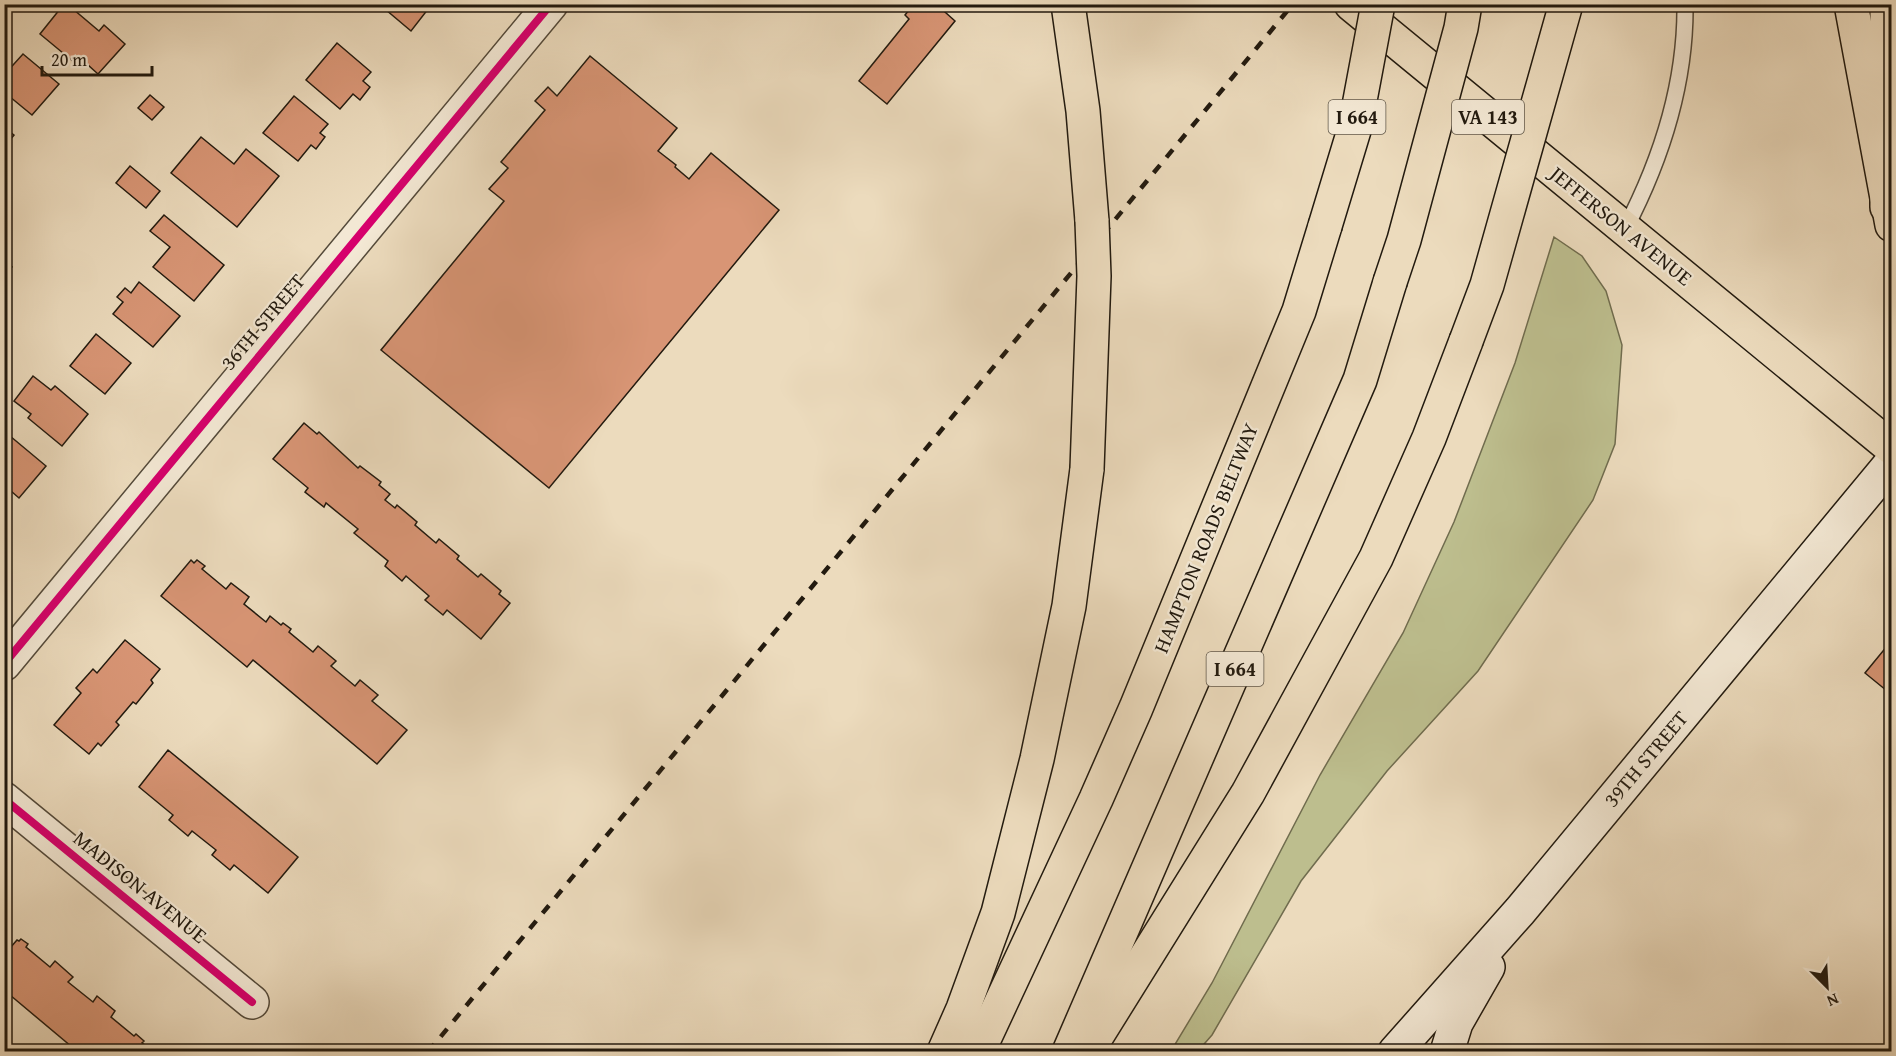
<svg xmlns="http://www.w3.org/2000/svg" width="1896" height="1056" font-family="'Gentium Book Plus',serif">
	<rect width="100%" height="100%" fill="#ecdbbd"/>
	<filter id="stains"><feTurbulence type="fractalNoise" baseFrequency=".00333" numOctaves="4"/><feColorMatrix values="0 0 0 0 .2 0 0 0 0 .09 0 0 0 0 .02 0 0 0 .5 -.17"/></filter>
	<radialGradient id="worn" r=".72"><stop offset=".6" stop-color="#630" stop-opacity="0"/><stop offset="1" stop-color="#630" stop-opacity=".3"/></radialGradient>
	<!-- green -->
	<polygon fill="#bdbe8e" stroke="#706c4e" stroke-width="1.5" points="1554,237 1582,256 1606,291 1622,345 1615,444 1593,500 1478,671 1387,771 1301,881 1212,1035 1198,1051 1171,1051 1212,983 1320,775 1403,633 1454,522 1515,363"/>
	<!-- building -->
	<g fill="#d89575" stroke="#221a0f" stroke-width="1.5">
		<polygon points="64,4 67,4 99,31 104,25 125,44 98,74 79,57 75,63 40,34"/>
		<polygon points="379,4 432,4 411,31"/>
		<polygon points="914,4 936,4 955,21 887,104 859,81 909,19 905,15"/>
		<polygon points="337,43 371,72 363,81 370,87 360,100 353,94 340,109 306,80"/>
		<polygon points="23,54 59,84 32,115 4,92 4,75"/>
		<polygon points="590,56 677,128 658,151 676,165 675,167 689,179 711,153 779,210 549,488 381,350 504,201 489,189 508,168 501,162 545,110 535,101 548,87 557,96"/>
		<polygon points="150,95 164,107 152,120 138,108"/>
		<polygon points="294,96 328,124 320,133 325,137 316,149 311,145 298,161 263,133"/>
		<polygon points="4,127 14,135 4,147"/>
		<polygon points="201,137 234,164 246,149 279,176 237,227 171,173"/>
		<polygon points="130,166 160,191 146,208 116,183"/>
		<polygon points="164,215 224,265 194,301 153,267 170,247 150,231"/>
		<polygon points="4,261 12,267 4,277"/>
		<polygon points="139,282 180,316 153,347 113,314 123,302 117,297 125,288 131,293"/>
		<polygon points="96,334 131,363 105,394 70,366"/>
		<polygon points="33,376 51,390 55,386 88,414 62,446 28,418 31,414 14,401"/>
		<polygon points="304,423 317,434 319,432 358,468 360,466 381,482 379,485 390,494 385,500 395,508 397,505 417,522 415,525 436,543 439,539 459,556 457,559 478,577 481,574 501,591 499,594 510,603 481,639 447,610 443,615 425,600 429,596 406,576 402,581 385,566 388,561 354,533 358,529 326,503 324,507 305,492 308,488 273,459"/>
		<polygon points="10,436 46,466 19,498 4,485 4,443"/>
		<polygon points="191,560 194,563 197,560 205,566 202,569 226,589 231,583 249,597 244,604 266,622 270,616 281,625 283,623 291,629 289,632 313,652 318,646 336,661 331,666 355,686 360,680 378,695 372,701 407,730 377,764 253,660 247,667 161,596"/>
		<polygon points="125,640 160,669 151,680 153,683 136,704 133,702 116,722 119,725 101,746 98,743 89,754 54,725 81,693 76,688 93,669 97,673"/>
		<polygon points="1892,640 1892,695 1865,673"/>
		<polygon points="168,750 298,857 268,893 234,865 230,870 212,855 216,850 192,831 188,836 169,820 173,815 139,787"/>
		<polygon points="21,939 28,944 26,947 50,967 55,961 73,977 68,982 93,1002 97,996 115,1011 111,1017 134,1036 136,1034 144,1041 142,1043 145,1045 140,1052 78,1052 4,990 4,955 17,940 19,941"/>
	</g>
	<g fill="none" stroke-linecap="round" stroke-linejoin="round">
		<!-- service casing -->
		<g stroke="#544a3a" stroke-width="18">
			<path id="service" d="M 1625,229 C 1661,160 1686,83 1685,4"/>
		</g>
		<!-- tertiary casing -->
		<g stroke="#544a3a" stroke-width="36">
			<g id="tertiary">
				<polyline points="4,664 551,4"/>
				<polyline points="4,799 252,1002"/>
			</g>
		</g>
		<!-- secondary casing -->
		<g stroke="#221a0f" stroke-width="36">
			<g id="secondary">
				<polyline points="1395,1052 1520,911 1892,462"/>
				<polyline points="1447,1052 1456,1023 1488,967"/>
			</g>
		</g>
		<!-- primary casing -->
		<g stroke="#221a0f" stroke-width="36">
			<g id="primary">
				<polyline points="1351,4 1892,448"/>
				<polyline points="1851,4 1892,225"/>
			</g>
		</g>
		<!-- motorway casing -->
		<g stroke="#221a0f" stroke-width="36">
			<g id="motorway">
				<polyline points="1068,4 1083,111 1092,221"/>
				<polyline points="1887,4 1887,207"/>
				<polyline points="1088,1050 1248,793 1376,558 1429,438 1466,341"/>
				<polyline points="944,1052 963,1009 998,913 1037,759 1069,606 1087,469"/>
				<polyline points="978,1052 1096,799 1136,708 1299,311 1325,226"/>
				<polyline points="1069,1052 1360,380 1390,282"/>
			</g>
		</g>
		<!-- service -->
		<use href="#service" stroke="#f3e8d4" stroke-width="15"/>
		<!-- tertiary -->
		<use href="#tertiary" stroke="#f3e8d4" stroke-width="33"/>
		<!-- secondary -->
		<use href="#secondary" stroke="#f3e8d4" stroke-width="33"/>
		<!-- primary -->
		<use href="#primary" stroke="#ecdbbd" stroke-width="33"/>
		<!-- motorway -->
		<use href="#motorway" stroke="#ecdbbd" stroke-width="33"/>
		<!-- rail -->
		<polyline stroke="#221a0f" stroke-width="4.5" stroke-dasharray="10 10" stroke-linecap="butt" points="428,1052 1293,4"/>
		<!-- motorway-bridge casing -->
		<g stroke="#221a0f" stroke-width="36" stroke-linecap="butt">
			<g id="motorway-bridge">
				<polyline points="1325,226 1355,127 1378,4"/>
				<polyline points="1390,282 1404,240 1461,28 1465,4"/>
				<polyline points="1466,341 1487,285 1566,4"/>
				<polyline points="1087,469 1094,276 1092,221"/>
			</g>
		</g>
		<!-- motorway-bridge -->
		<use href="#motorway-bridge" stroke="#ecdbbd" stroke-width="33"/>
		<!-- cycleway casing -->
		<g stroke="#f3e8d4" stroke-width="11">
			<g id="cycleway">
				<polyline points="4,664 551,4"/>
				<polyline points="4,799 252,1002"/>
			</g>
		</g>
		<!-- cycleway -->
		<use href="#cycleway" stroke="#d6006c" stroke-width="8"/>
	</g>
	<g text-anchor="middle" stroke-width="4.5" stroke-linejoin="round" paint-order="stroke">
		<!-- shield labels -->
		<g fill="#f3e8d4" stroke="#61584a" stroke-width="1.5">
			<rect x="1328.5" y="100" width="57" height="34" rx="4.5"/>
			<rect x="1452" y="100" width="72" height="34" rx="4.5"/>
			<rect x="1206.5" y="652" width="57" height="34" rx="4.5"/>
		</g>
		<g font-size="20" font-weight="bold" fill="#221a0f">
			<text x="1357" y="124">I 664</text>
			<text x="1488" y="124">VA 143</text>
			<text x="1235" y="676">I 664</text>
		</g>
		<!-- street labels -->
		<g font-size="21" fill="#221a0f" stroke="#f3e8d4">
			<text transform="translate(1621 226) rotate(39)" y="7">JEFFERSON AVENUE</text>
			<text transform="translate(263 322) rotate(-50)" y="7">36TH STREET</text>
			<text transform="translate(1206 538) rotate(-68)" y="7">HAMPTON ROADS BELTWAY</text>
			<text transform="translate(1646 759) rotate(-50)" y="7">39TH STREET</text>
			<text transform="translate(140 887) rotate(39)" y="7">MADISON AVENUE</text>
		</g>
	</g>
	<!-- margin -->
	<rect width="1896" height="1056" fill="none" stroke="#ecdbbd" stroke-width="24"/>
	<rect x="6" y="6" width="1884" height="1044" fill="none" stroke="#221a0f" stroke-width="3"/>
	<rect x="12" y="12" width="1872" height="1032" fill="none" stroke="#221a0f" stroke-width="1.5"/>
	<!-- north arrow -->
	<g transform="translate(1827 987) rotate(156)" stroke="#f3e8d4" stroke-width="4.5" paint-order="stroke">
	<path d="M0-4.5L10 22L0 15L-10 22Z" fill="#221a0f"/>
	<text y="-9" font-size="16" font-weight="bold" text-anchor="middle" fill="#221a0f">N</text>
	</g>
	<!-- scale -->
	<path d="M42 66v9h110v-9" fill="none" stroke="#221a0f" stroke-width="3"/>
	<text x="51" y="66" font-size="18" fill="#221a0f" stroke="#f3e8d4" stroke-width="4.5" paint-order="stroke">20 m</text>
	<rect width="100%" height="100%" filter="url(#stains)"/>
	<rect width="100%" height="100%" fill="url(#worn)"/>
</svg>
